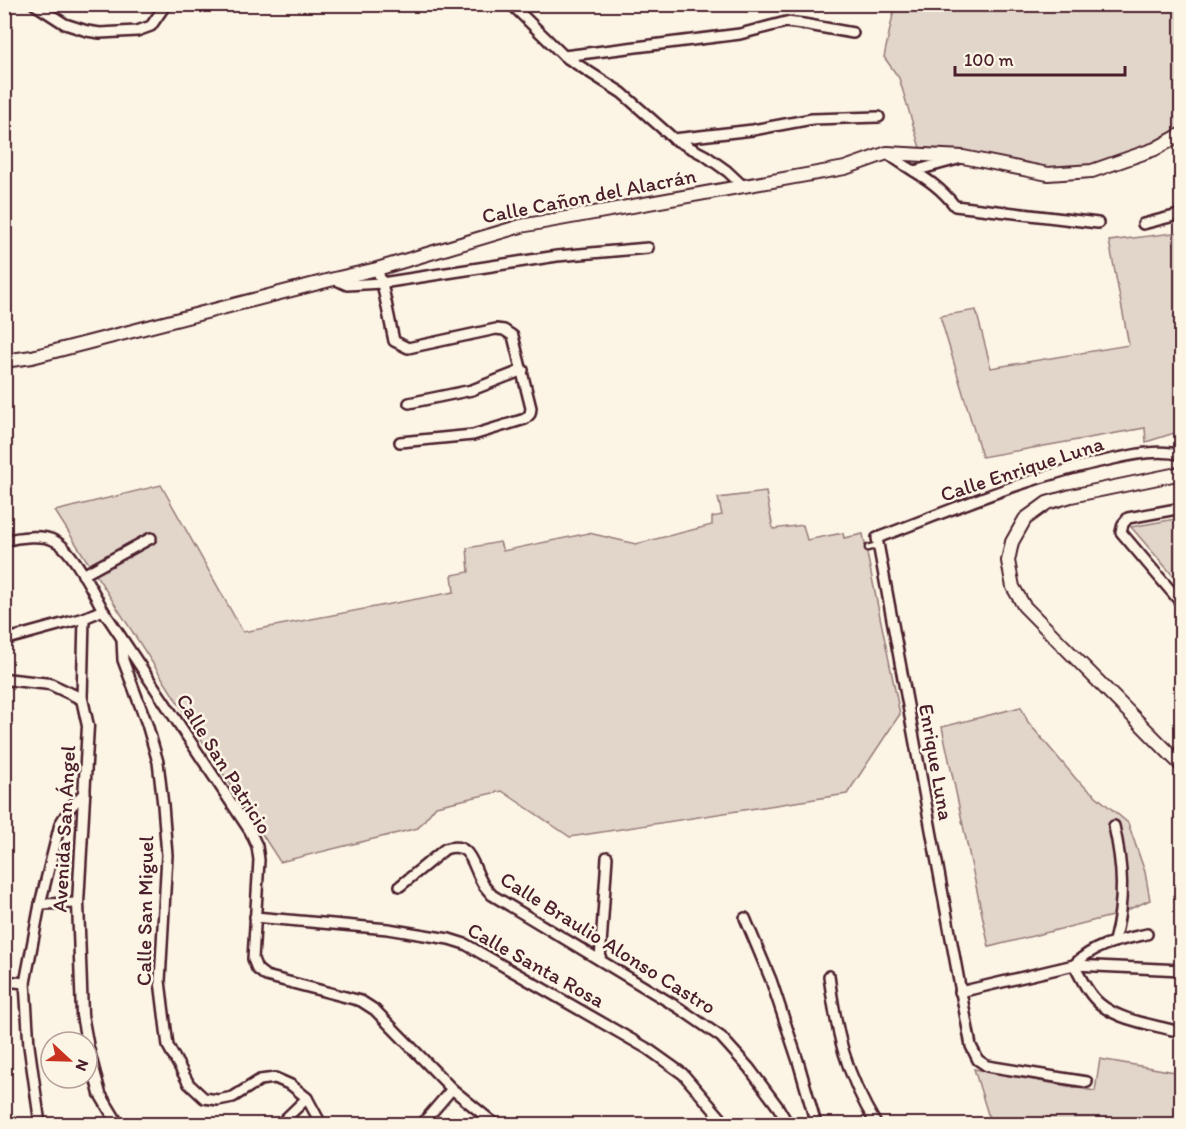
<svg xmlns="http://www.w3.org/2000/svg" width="1186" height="1129" font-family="Itim,sans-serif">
	<rect width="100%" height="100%" fill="#fcf5e5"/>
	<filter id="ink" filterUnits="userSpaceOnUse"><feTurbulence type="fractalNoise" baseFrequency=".0167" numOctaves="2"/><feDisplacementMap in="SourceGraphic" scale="12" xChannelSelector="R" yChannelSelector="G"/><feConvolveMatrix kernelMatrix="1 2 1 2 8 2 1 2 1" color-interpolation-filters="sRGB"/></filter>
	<g filter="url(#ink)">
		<!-- green -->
		<g fill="#e2d5ca" stroke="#967a7a" stroke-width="1.5">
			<polygon points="895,5 1181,5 1181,134 1092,171 1048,174 925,155 920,148 899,78 884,57"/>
			<polygon points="1181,232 1181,431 1146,442 1145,428 982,457 940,316 976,310 991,368 1129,345 1109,241"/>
			<polygon points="161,485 243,632 454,592 452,575 469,572 467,548 500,542 503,551 589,533 636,544 712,525 712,517 722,515 718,498 766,492 773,529 803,525 807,540 843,533 844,538 863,534 900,714 847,794 570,837 502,791 436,806 418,828 280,862 55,511"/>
			<polygon points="1181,518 1182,518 1181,585 1131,527"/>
			<polygon points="1021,707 1028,722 1077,780 1128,823 1145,872 1150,900 1116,915 989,947 942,727"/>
			<polygon points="1100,1059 1181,1073 1181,1071 1181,1124 991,1124 974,1069 1095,1091"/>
		</g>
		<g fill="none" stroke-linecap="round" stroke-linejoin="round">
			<!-- service casing -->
			<g stroke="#4a1f2b" stroke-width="9">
				<polyline id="service" points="868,548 878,545"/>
			</g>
			<!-- minor casing -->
			<g stroke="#4a1f2b" stroke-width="14">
				<g id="minor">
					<polyline points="34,4 65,24 87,31 100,33 137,31 151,26 166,4"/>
					<polyline points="511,4 564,56 622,93 674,139 706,156 727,171 743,186"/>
					<polyline points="564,56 740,34 786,22 803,24 853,33"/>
					<polyline points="674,139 753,130 812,119 879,117"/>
					<path d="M 887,153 C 913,173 933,178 955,206 L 1098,223"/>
					<polyline points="914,171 958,159"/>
					<polyline points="1143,224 1182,214"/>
					<polyline points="377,269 382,283 394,341 408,348 496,329 504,330 513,336 531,408 530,414 525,419 473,435 400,442"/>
					<polyline points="334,279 347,285 382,283 557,256 648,248"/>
					<polyline points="409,403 472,390 523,370"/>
					<polyline points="1182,508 1128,518 1123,524 1121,532 1182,604"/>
					<path d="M 4,541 C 18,537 43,534 55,541 C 73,550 93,592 103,610 L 250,831 L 257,846 L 259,860 L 253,959 L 257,969 L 266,976 L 361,1001 L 375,1010 L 452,1089 L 495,1124"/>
					<polyline points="83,575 151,538"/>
					<polyline points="4,640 84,618 103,610"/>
					<polyline points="122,640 123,660 147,724 158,762 163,805 167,855 160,981 168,1046 189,1084 204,1098 218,1100 233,1097 260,1080 275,1078 291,1085 307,1098 321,1124"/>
					<polyline points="82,699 84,618"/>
					<path d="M 400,886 L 445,849 C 472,840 472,867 483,884 C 485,888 489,891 492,895 L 679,1008 L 721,1037 L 749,1068 L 778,1107 L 788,1124"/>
					<polyline points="40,904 78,903"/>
					<polyline points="255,917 388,929 449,939 465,944 648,1049 683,1074 726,1124"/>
					<polyline points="745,918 771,980 798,1061 816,1124"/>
					<path d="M 1147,934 C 1120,940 1094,944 1074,965 C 1081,978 1088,994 1100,1004 C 1119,1020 1149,1024 1172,1030"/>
					<path d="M 1114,941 C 1125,901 1123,866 1114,826"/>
					<polyline points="600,960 607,857"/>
					<path d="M 829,976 C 837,1035 845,1072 876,1124"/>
					<polyline points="4,981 25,983"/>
					<polyline points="960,992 1074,965 1182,970"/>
					<path d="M 1087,1082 L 987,1066 L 978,1060 L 971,1046 L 877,538 C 954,509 1032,475 1113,459 C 1136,454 1159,449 1182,455"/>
					<polyline points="40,1124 29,1046 25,983 40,904 60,824 70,808 85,792"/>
					<polyline points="280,1124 307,1098"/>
					<polyline points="422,1124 452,1089"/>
				</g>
			</g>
			<!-- tertiary casing -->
			<g stroke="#4a1f2b" stroke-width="15">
				<g id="tertiary">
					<polyline points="4,679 50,684 82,699 88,726 78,903 82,1015 87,1042"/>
					<polyline points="87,1044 100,1094 118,1124"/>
				</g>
			</g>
			<!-- secondary casing -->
			<g stroke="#4a1f2b" stroke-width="16">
				<g id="secondary">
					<polyline points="4,361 32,357 334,279 377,269 521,226 845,168 887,153 963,157 1048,174 1092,171 1155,149 1182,134"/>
					<polyline points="1182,473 1071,496 1047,503 1025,519 1012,542 1008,561 1013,587 1024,606 1182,766"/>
				</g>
			</g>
			<!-- service -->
			<use href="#service" stroke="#fcf5e5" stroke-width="4.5"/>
			<!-- minor -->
			<use href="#minor" stroke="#fcf5e5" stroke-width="9"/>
			<!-- tertiary -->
			<use href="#tertiary" stroke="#fcf5e5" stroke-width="10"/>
			<!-- secondary -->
			<use href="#secondary" stroke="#fcf5e5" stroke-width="12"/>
		</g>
	</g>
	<g text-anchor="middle" stroke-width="5" stroke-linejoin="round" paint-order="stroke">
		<!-- street labels -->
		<g font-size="21" fill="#4a1f2b" stroke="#fcf5e5">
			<text transform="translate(589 196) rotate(-11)" y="7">Calle Cañon del Alacrán</text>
			<text transform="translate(1022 469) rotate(-18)" y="7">Calle Enrique Luna</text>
			<text transform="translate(936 762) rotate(80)" y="7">Enrique Luna</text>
			<text transform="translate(224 764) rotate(58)" y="7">Calle San Patricio</text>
			<text transform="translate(64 829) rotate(-87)" y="7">Avenida San Ángel</text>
			<text transform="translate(145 911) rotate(-89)" y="7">Calle San Miguel</text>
			<text transform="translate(608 943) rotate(32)" y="7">Calle Braulio Alonso Castro</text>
			<text transform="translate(536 965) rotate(29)" y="7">Calle Santa Rosa</text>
		</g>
	</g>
	<!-- margin -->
	<rect width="1186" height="1129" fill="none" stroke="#fcf5e5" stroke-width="24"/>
	<rect x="12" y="12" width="1162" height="1105" fill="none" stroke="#4a1f2b" stroke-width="2" filter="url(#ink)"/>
	<!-- north arrow -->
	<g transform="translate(69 1060) rotate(112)"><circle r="28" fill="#fcf5e5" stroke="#b59f9b" stroke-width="1.5"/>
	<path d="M0-4.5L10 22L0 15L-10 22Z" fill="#c8321e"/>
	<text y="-9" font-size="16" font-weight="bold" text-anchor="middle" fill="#4a1f2b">N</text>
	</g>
	<!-- scale -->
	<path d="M955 66v9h170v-9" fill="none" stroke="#4a1f2b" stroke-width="3"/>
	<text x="964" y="66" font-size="18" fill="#4a1f2b" stroke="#fcf5e5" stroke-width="4.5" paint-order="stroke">100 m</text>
</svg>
